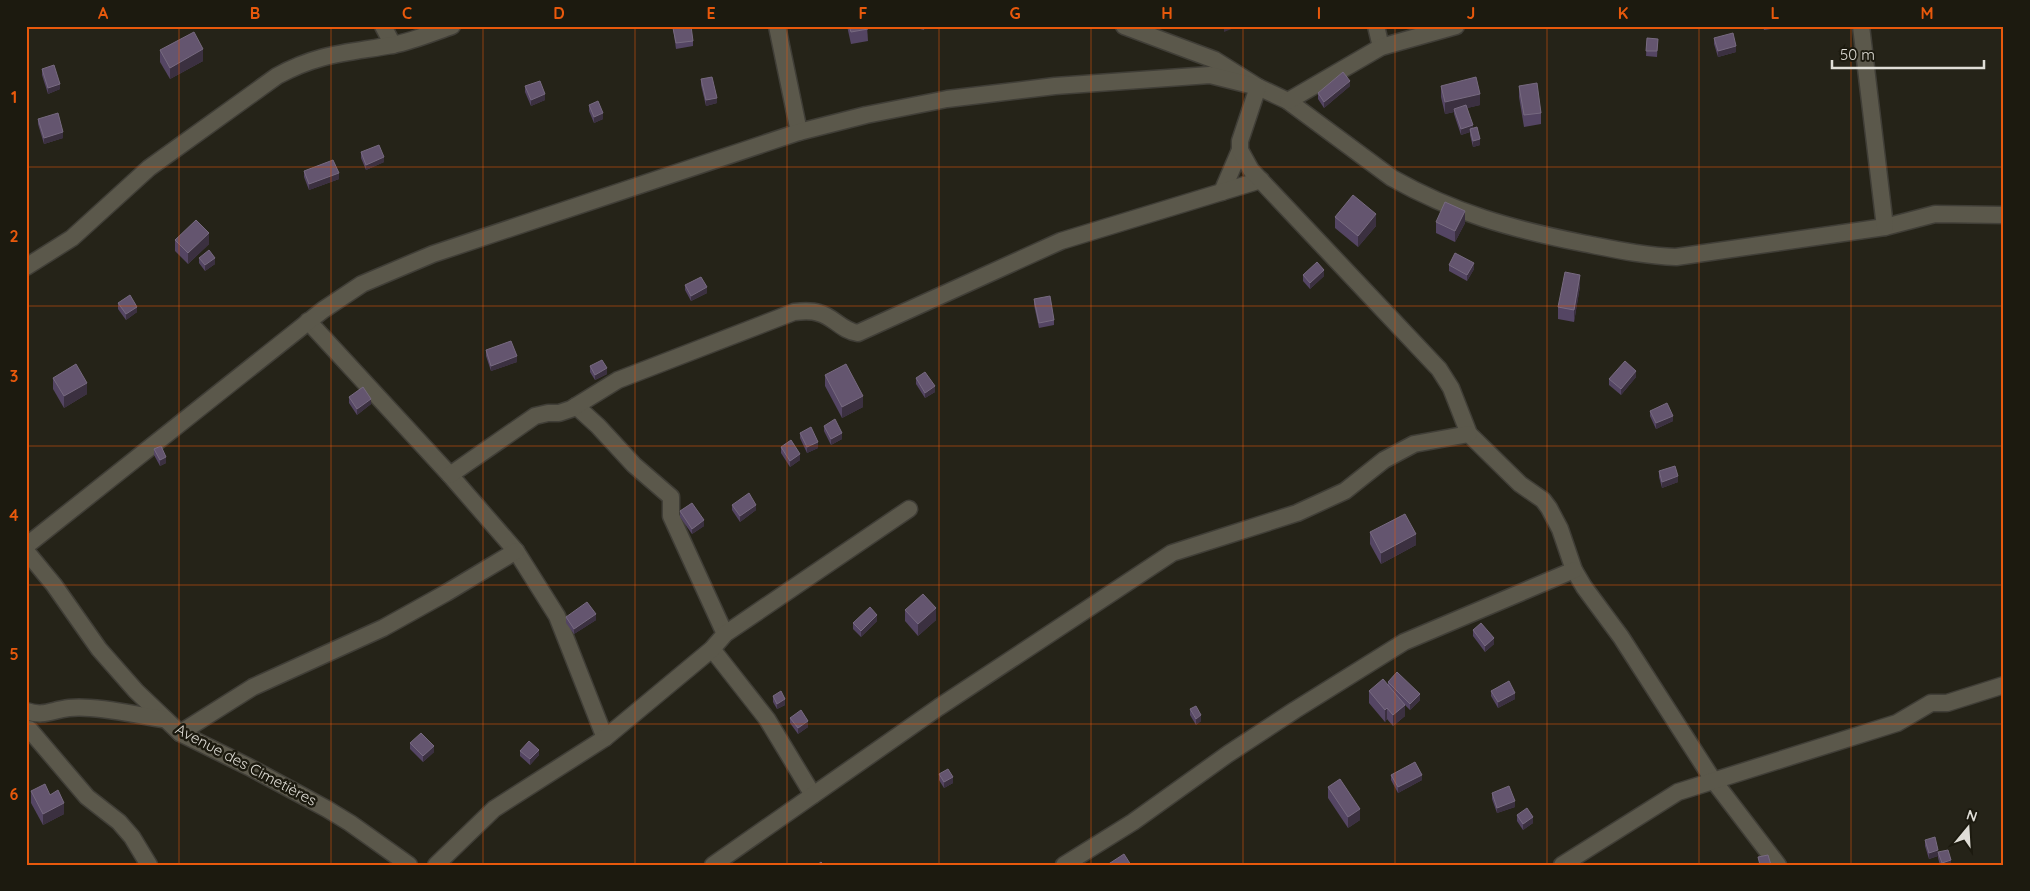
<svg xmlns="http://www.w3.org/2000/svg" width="2030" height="891" font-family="Quicksand,sans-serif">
	<rect width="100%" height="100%" fill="#252318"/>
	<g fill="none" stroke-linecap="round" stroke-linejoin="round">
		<!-- street casing -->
		<g stroke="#403e37" stroke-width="19">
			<g id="street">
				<polyline points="383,26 393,45"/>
				<polyline points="777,26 799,132"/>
				<path d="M 1124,26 L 1215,60 L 1258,87 L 1288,101 L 1392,178 C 1454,213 1512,229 1582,243 C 1613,249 1644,256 1676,257 L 1885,227 L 1935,214 L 2004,215"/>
				<polyline points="1376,26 1381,47"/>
				<polyline points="1861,26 1885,227"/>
				<polyline points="1288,101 1381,47 1456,26"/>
				<polyline points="1222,192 1240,150"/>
				<path d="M 26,267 L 72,238 L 149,168 L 277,76 C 319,53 347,53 393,45 C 413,41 432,33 452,26"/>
				<polyline points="308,321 450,475 516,551 557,616 605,738"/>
				<polyline points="576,406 598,426 634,465 671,497 671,516 725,634"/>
				<path d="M 450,475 L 535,416 L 548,413 L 559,413 L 571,409 L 618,380 L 794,312 C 802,311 811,310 819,313 C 834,317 842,331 858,333 L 1061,241 L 1261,180"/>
				<polyline points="26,546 323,310 362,284 433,254 799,132 866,115 947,99 1055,86 1210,75 1258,87 1240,141 1240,150 1251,170 1439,369 1451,388 1469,434 1520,484 1543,500 1549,508 1560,529 1574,570 1584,587 1621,637 1713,780 1778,865"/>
				<polyline points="26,551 54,585 99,649 136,691 180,733 249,767 327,809 350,823 409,865"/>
				<polyline points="712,649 767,719 813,795"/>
				<path d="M 26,711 C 45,717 51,710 69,708 C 93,705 137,715 163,719"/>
				<polyline points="29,729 87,797 119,822 132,837 149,865"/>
				<polyline points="180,733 253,687 383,628 446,593 516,551"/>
				<polyline points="436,865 494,809 605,738 712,649 725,634 909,509"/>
				<polyline points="713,865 939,707 1172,553 1297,513 1345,491 1384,460 1414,444 1469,434"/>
				<polyline points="1064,865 1133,822 1228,754 1295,710 1404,642 1574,570"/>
				<polyline points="1562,865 1678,792 1897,723 1931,703 1947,703 2004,685"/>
			</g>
		</g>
		<!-- street -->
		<use href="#street" stroke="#5b584b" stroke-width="16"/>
	</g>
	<!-- wall -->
	<g fill="#544563">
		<polygon points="847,26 867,26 868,41 851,44"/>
		<polygon points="916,26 925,26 924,30 916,28"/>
		<polygon points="1763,26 1778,26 1778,28 1764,30"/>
		<polygon points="673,28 693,41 693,46 676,49"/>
		<polygon points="1647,38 1658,39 1657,57 1646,56"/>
		<polygon points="1714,38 1736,52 1718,57 1714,44"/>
		<polygon points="160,50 203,61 170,79 160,62"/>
		<polygon points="42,69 60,89 48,94 42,75"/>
		<polygon points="701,79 717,103 706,106 701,85"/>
		<polygon points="525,86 545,100 531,106 525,92"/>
		<polygon points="1350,86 1324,108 1318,99 1318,93"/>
		<polygon points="1441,86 1480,105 1467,108 1473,129 1480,145 1473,147 1470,135 1470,132 1461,135 1454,114 1454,112 1445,114 1441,97"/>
		<polygon points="1519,86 1541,113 1541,124 1524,127 1519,97"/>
		<polygon points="589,105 603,119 594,123 589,111"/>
		<polygon points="38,119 63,138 44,144 38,124"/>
		<polygon points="361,152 384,162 366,170 361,158"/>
		<polygon points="304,171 339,179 309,190 304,177"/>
		<polygon points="1335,217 1376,226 1358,247 1335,228"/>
		<polygon points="1436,222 1465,223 1455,242 1436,233"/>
		<polygon points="175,240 209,244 188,264 175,251"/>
		<polygon points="199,258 215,264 205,271 199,263"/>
		<polygon points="1449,265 1474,269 1467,281 1449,271"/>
		<polygon points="1303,275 1324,276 1310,289 1303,281"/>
		<polygon points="685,285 707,293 691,301 685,290"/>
		<polygon points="1580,286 1574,322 1558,319 1558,307"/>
		<polygon points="1034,299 1054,320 1054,325 1039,328 1034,305"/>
		<polygon points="118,303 137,312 126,320 118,309"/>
		<polygon points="486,350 517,362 491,371 486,356"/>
		<polygon points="590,366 607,374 595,380 590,372"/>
		<polygon points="825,375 863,407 842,418 825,386"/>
		<polygon points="1636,377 1621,395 1609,385 1609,379"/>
		<polygon points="53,378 87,394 64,408 53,389"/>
		<polygon points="916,378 935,392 925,398 916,384"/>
		<polygon points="349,397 371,404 357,415 349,403"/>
		<polygon points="1650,411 1673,421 1656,429 1650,416"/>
		<polygon points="824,426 842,439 831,445 824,431"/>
		<polygon points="800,433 818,448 807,453 800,438"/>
		<polygon points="781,447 800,460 790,467 781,453"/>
		<polygon points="154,449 166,463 160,466 154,455"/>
		<polygon points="1659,471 1678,482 1662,488 1659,477"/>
		<polygon points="732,505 756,510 740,522 732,510"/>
		<polygon points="680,511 704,526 692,534 680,517"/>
		<polygon points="1370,532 1416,545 1381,564 1370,544"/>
		<polygon points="905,610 936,620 918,636 905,621"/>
		<polygon points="566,617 596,620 574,634 566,623"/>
		<polygon points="877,621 861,637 853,629 853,623"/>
		<polygon points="1473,630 1494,644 1485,652 1473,636"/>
		<polygon points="1388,682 1420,700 1410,710 1405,705 1405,716 1393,726 1387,719 1385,722 1369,703 1369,691 1388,684"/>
		<polygon points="1491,691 1515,699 1498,708 1491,696"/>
		<polygon points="773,696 785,705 777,709 773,702"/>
		<polygon points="1190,709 1201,721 1196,725 1190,715"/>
		<polygon points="790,718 808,727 798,734 790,723"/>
		<polygon points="410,743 434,752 423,762 410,749"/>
		<polygon points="520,751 539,755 530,765 520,756"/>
		<polygon points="939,774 953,783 944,788 939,780"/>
		<polygon points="1391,775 1422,780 1398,793 1391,780"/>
		<polygon points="1328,787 1360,820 1348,828 1328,798"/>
		<polygon points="31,791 64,814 43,825 31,803"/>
		<polygon points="1492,793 1515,807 1497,813 1492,799"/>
		<polygon points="1517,815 1533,823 1523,830 1517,821"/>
		<polygon points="1925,840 1938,856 1929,859 1925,846"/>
		<polygon points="1938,852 1951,865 1940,865 1938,858"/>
	</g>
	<!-- shaded-wall -->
	<g fill="#3b3040">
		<polygon points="1224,26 1239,26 1224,32"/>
		<polygon points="1736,46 1736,52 1718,57 1718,51"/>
		<polygon points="203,49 203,61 170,79 170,68"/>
		<polygon points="1350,81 1350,86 1324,108 1324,102"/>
		<polygon points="60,84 60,89 48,94 48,88"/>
		<polygon points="545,94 545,100 531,106 531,100"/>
		<polygon points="1480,94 1480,105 1455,111 1454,109 1454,112 1445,114 1445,102"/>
		<polygon points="717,98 717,103 706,106 706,100"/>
		<polygon points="603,113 603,119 594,123 594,117"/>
		<polygon points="1473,125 1473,131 1470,129 1470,132 1461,135 1461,129"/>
		<polygon points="63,132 63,138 44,144 44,138"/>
		<polygon points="1480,139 1480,145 1473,147 1473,141"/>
		<polygon points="384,157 384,162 366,170 366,165"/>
		<polygon points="339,173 339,179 309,190 309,184"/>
		<polygon points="1465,211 1465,223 1455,242 1455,231"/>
		<polygon points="1376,214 1376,226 1358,247 1358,236"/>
		<polygon points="209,233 209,244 188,264 188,253"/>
		<polygon points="215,258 215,264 205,271 205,265"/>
		<polygon points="1474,263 1474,269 1467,281 1467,275"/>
		<polygon points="1324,270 1324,276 1310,289 1310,283"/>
		<polygon points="1580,275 1580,286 1574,322 1574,310"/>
		<polygon points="707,287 707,293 691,301 691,296"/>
		<polygon points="137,307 137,312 126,320 126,314"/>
		<polygon points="517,356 517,362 491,371 491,366"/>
		<polygon points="607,368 607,374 595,380 595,375"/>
		<polygon points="1636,371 1636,377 1621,395 1621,389"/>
		<polygon points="87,383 87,394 64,408 64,396"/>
		<polygon points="935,386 935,392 925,398 925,393"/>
		<polygon points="863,396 863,407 842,418 842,407"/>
		<polygon points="371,399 371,404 357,415 357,409"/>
		<polygon points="1673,416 1673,421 1656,429 1656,423"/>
		<polygon points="842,433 842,439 831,445 831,439"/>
		<polygon points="818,442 818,448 807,453 807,447"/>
		<polygon points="800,454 800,460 790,467 790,461"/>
		<polygon points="166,457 166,463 160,466 160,460"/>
		<polygon points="1678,476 1678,482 1662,488 1662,482"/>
		<polygon points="756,505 756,510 740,522 740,516"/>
		<polygon points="704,520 704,526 692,534 692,529"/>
		<polygon points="1416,534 1416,545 1381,564 1381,553"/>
		<polygon points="936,608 936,620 918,636 918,624"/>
		<polygon points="596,614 596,620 574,634 574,629"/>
		<polygon points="877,615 877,621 861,637 861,631"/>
		<polygon points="1494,638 1494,644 1485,652 1485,646"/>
		<polygon points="1515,693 1515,699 1498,708 1498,702"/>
		<polygon points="1420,694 1420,700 1410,710 1410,704"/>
		<polygon points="785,699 785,705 777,709 777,704"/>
		<polygon points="1405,705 1405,716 1393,726 1393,715"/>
		<polygon points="1387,708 1387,719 1385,722 1385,710"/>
		<polygon points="1201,715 1201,721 1196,725 1196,719"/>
		<polygon points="808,721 808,727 798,734 798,728"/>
		<polygon points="434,746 434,752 423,762 423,756"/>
		<polygon points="539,750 539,755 530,765 530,759"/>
		<polygon points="1422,775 1422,780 1398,793 1398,787"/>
		<polygon points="953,777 953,783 944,788 944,782"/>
		<polygon points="1515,801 1515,807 1497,813 1497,808"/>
		<polygon points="64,803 64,814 43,825 43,814"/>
		<polygon points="1360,809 1360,820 1348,828 1348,817"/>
		<polygon points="1533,817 1533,823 1523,830 1523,824"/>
		<polygon points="1938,850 1938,856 1929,859 1929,853"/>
		<polygon points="1951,860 1951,865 1942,865 1942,863"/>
	</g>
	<!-- building -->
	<g fill="#64556f" stroke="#776a80">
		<polygon points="691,26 693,41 676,43 673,28"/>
		<polygon points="849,26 867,26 868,29 851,32"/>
		<polygon points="194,32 203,49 170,68 160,50"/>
		<polygon points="1733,33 1736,46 1718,51 1714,38"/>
		<polygon points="1647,38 1658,39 1657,51 1646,51"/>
		<polygon points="54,65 60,84 48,88 42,69"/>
		<polygon points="1343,72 1350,81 1324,102 1318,93"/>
		<polygon points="712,77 717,98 706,100 701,79"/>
		<polygon points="1476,77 1480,94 1445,102 1441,86"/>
		<polygon points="540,81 545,94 531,100 525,86"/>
		<polygon points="1537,83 1541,113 1524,115 1519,86"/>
		<polygon points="598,101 603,113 594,117 589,105"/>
		<polygon points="1466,105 1473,125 1461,129 1454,109"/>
		<polygon points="58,113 63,132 44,138 38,119"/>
		<polygon points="1477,127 1480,139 1473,141 1470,129"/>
		<polygon points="379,145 384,157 366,165 361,152"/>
		<polygon points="333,160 339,173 309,184 304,171"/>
		<polygon points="1353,195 1376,214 1358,236 1335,217"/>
		<polygon points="1445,202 1465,211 1455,231 1436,222"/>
		<polygon points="196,220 209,233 188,253 175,240"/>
		<polygon points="209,250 215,258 205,265 199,258"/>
		<polygon points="1455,253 1474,263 1467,275 1449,265"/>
		<polygon points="1317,262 1324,270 1310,283 1303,275"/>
		<polygon points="1565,272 1580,275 1574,310 1558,307"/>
		<polygon points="701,277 707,287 691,296 685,285"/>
		<polygon points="130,295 137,307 126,314 118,303"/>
		<polygon points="1050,296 1054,320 1039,323 1034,299"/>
		<polygon points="511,341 517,356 491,366 486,350"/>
		<polygon points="602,360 607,368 595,375 590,366"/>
		<polygon points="1625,361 1636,371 1621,389 1609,379"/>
		<polygon points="76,364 87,383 64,396 53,378"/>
		<polygon points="846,364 863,396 842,407 825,375"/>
		<polygon points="925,372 935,386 925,393 916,378"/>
		<polygon points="363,387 371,399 357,409 349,397"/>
		<polygon points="1667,403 1673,416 1656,423 1650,411"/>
		<polygon points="835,419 842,433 831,439 824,426"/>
		<polygon points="811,427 818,442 807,447 800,433"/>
		<polygon points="791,440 800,454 790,461 781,447"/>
		<polygon points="161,446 166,457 160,460 154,449"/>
		<polygon points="1675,466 1678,476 1662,482 1659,471"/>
		<polygon points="749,493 756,505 740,516 732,505"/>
		<polygon points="692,503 704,520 692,529 680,511"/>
		<polygon points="1405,514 1416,534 1381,553 1370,532"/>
		<polygon points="923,594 936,608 918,624 905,610"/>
		<polygon points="587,602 596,614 574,629 566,617"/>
		<polygon points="870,607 877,615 861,631 853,623"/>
		<polygon points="1481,623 1494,638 1485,646 1473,630"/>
		<polygon points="1397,672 1420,694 1410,704 1388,682"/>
		<polygon points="1383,679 1405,705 1393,715 1387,708 1385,710 1369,691"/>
		<polygon points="1509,681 1515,693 1498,702 1491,691"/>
		<polygon points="781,691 785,699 777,704 773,696"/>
		<polygon points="1196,706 1201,715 1196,719 1190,709"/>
		<polygon points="801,710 808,721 798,728 790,718"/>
		<polygon points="421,733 434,746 423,756 410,743"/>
		<polygon points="529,741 539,750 530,759 520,751"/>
		<polygon points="1415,762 1422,775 1398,787 1391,775"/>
		<polygon points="948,769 953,777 944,782 939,774"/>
		<polygon points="1340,779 1360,809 1348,817 1328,787"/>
		<polygon points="45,784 50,795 58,790 64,803 43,814 31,791"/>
		<polygon points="1509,786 1515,801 1497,808 1492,793"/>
		<polygon points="1527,808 1533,817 1523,824 1517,815"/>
		<polygon points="1935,837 1938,850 1929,853 1925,840"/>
		<polygon points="1948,850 1951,860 1942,863 1938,852"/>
		<polygon points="1124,854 1131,865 1107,865"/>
		<polygon points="1768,855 1771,865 1760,865 1758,857"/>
		<polygon points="821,862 824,865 817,865"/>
	</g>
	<!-- grid -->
	<path fill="none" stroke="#e8590c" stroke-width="1" stroke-opacity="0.55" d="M 179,26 L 179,865M 331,26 L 331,865M 483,26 L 483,865M 635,26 L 635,865M 787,26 L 787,865M 939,26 L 939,865M 1091,26 L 1091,865M 1243,26 L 1243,865M 1395,26 L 1395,865M 1547,26 L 1547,865M 1699,26 L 1699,865M 1851,26 L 1851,865M 26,167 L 2004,167M 26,306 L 2004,306M 26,446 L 2004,446M 26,585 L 2004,585M 26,724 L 2004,724"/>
	<g text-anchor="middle" stroke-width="5" stroke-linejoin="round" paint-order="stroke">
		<!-- street labels -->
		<g font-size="15" fill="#e0ded7" stroke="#1c1a0f">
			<text transform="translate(246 765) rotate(28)" y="5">Avenue des Cimetières</text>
		</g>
	</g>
	<!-- border -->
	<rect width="2030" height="891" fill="none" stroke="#1c1a0f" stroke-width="55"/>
	<!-- north arrow -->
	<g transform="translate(1968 828) rotate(18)" stroke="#1c1a0f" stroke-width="4" paint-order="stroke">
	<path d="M0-4L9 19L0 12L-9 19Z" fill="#e0ded7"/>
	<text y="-8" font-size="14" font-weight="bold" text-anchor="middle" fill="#e0ded7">N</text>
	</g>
	<!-- scale -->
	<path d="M1832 60v8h152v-8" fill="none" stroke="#e0ded7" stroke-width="2.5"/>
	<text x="1840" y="60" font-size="15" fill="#e0ded7" stroke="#1c1a0f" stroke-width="4" paint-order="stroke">50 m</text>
	<rect x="28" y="28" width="1974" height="836" fill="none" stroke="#e8590c" stroke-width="2"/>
	<g font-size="16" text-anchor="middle" font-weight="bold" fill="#e8590c">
		<text x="103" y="19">A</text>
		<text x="255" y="19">B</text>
		<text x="407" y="19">C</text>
		<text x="559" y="19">D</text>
		<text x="711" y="19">E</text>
		<text x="863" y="19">F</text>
		<text x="1015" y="19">G</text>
		<text x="1167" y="19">H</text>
		<text x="1319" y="19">I</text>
		<text x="1471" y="19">J</text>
		<text x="1623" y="19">K</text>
		<text x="1775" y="19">L</text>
		<text x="1927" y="19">M</text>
		<text x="14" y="103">1</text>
		<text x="14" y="242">2</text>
		<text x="14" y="382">3</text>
		<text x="14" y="521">4</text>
		<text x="14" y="660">5</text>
		<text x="14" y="800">6</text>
	</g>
</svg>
